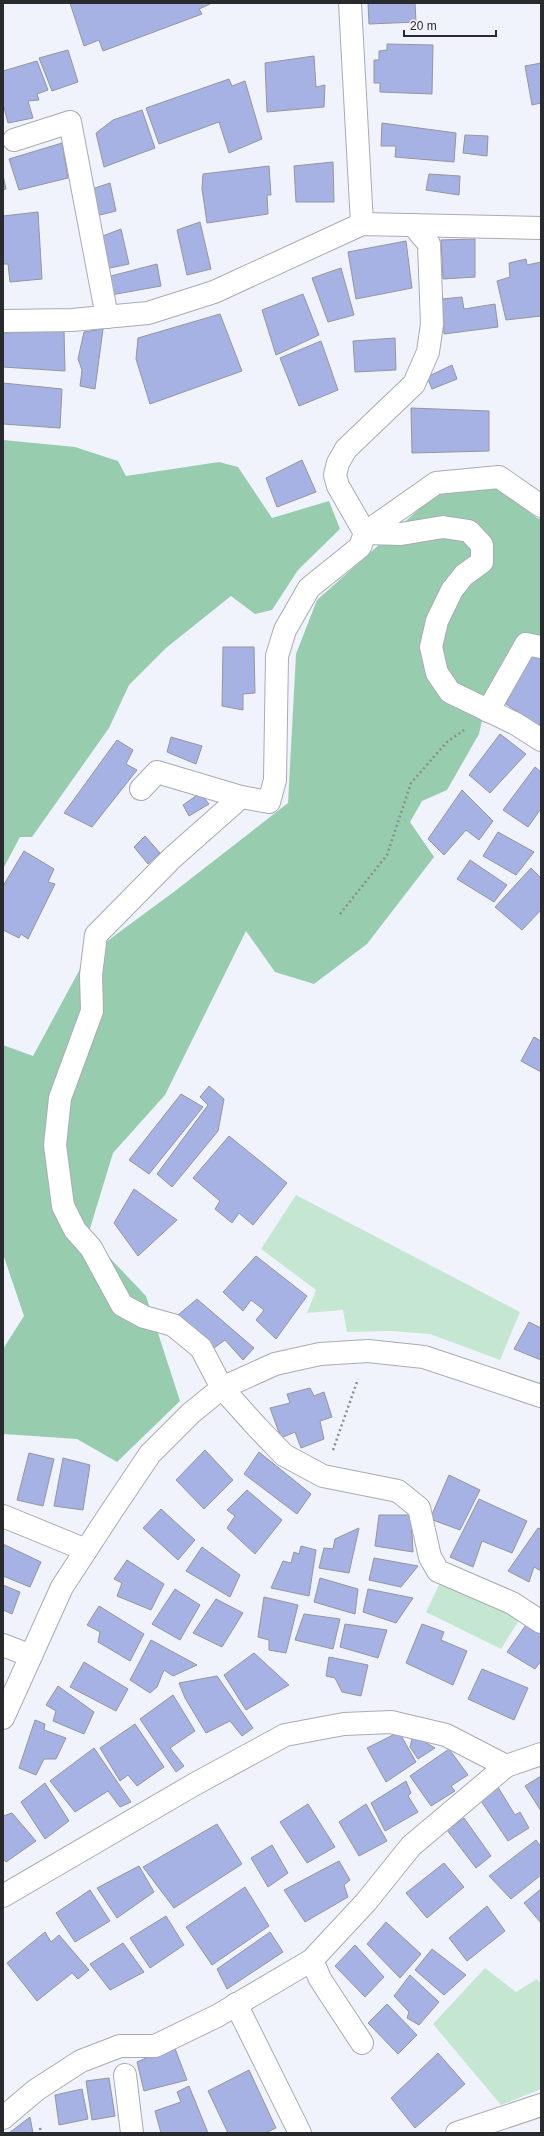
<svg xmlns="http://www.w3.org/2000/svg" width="544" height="2136" font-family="Helvetica,sans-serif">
	<rect width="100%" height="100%" fill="#f1f3fc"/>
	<!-- green -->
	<g fill="#c5e7d2">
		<polygon points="296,1195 520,1312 500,1360 430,1334 391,1331 347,1332 343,1310 307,1313 316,1290 261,1249"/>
		<polygon points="442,1579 521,1617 501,1649 426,1612"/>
		<polygon points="485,1968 516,1992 537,1979 541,1984 541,2089 501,2105 433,2024"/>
	</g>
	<!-- forest -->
	<g fill="#97cdae">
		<polygon points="3,440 75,447 118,461 126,476 219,462 238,467 272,518 329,501 340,529 298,570 272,610 255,614 231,596 166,648 129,685 109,728 32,837 20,837 3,869"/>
		<polygon points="496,487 537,518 541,519 541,637 516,638 490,684 479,734 447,790 422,801 410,822 434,857 367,944 314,984 275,972 246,931 165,1095 113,1153 88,1235 146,1296 180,1401 117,1462 77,1439 3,1434 3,1349 24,1316 3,1254 3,1045 33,1056 87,956 175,891 288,803 296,654 317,600 436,494"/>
	</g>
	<!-- building -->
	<g fill="#a5b2e3" stroke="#94969e">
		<polygon points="70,3 209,3 210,4 199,9 202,14 103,51 99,40 84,46"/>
		<polygon points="368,3 415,3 416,22 369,24"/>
		<polygon points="387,44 433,45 432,94 380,92 380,83 374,83 374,60 379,60 379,51 387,50"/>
		<polygon points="68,50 78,82 52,91 39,58"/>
		<polygon points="314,56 316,87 325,85 324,107 267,112 265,63"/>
		<polygon points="37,61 48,90 37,94 39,100 28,101 33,118 8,123 3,104 3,71"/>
		<polygon points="541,63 541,103 532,105 525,66"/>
		<polygon points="229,79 232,86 245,81 262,139 229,153 219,122 159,144 146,108"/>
		<polygon points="142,110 155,148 104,167 96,133 113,120"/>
		<polygon points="382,123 456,133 454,162 395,157 396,146 381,146"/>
		<polygon points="465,135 488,136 487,156 463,153"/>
		<polygon points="62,143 68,178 19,190 9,159"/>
		<polygon points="333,162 334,202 296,202 294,166"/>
		<polygon points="269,166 271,195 267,195 268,214 207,223 202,189 203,174"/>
		<polygon points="429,174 460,176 459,195 426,190"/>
		<polygon points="3,175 6,189 3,190"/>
		<polygon points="110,183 116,211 96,216 92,189"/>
		<polygon points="38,212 42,279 10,282 8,264 3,264 3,216"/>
		<polygon points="200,222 211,269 187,275 177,230"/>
		<polygon points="121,229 129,264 105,269 100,237"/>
		<polygon points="475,239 475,277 443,279 441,240"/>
		<polygon points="406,241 412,288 356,299 348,252"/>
		<polygon points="526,259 527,265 541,262 541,316 506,320 497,281 510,277 509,263"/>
		<polygon points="157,264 161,286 111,295 107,277"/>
		<polygon points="341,268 354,315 328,322 312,278"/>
		<polygon points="303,294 319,335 276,355 262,310"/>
		<polygon points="462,297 464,309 495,304 498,327 444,334 442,299"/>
		<polygon points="220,314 242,371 150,404 136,359 138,338"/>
		<polygon points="103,329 95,389 80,386 82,370 78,359 84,332"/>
		<polygon points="64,330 65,371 3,367 3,333"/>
		<polygon points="395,338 396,370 355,372 353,341"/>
		<polygon points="321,341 338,390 299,406 280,358"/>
		<polygon points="452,365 457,379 432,389 427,377"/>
		<polygon points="3,383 62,389 60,428 3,424"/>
		<polygon points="411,408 489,411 489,451 412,453"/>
		<polygon points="302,460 316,492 277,507 266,478"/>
		<polygon points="223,647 254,647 255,693 243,694 243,710 222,706"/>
		<polygon points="530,651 541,653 541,722 539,726 506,704"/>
		<polygon points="500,734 526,754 490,793 469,775"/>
		<polygon points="171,737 202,746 196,764 167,752"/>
		<polygon points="117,740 133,750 126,764 137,770 92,827 64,813"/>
		<polygon points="535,767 541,772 541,811 540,810 528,827 503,810"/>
		<polygon points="462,790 493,821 479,840 466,830 444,855 428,839"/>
		<polygon points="200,793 209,804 189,816 183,805"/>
		<polygon points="498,832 534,852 516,875 483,856"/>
		<polygon points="145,836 160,853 148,864 134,847"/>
		<polygon points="24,851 54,869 48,882 55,884 28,939 21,934 19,938 3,930 3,886"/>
		<polygon points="470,860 507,885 494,902 457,879"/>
		<polygon points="531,868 541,878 541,910 522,930 495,907"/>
		<polygon points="534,1037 541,1041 541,1072 521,1061"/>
		<polygon points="209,1086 224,1099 218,1131 172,1187 157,1174 208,1105 200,1097"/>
		<polygon points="181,1094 203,1107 149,1174 129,1160"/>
		<polygon points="229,1136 287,1183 253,1225 239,1213 232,1223 215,1209 220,1201 193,1178"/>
		<polygon points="134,1189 177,1220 138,1256 114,1223"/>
		<polygon points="256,1256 307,1296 276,1339 256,1320 264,1310 251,1300 243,1311 223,1292"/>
		<polygon points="197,1299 254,1348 243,1360 225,1340 214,1348 178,1315"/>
		<polygon points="529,1322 541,1328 541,1360 514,1349"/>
		<polygon points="310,1388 314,1396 324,1392 332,1417 320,1421 324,1439 301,1448 295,1432 281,1438 270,1408 290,1403 287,1394"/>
		<polygon points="205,1450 233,1480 204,1509 176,1480"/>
		<polygon points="259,1452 311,1494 297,1514 244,1474"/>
		<polygon points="29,1453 54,1459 43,1506 17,1500"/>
		<polygon points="63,1458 90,1465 83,1510 54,1506"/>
		<polygon points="449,1475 480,1490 460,1530 430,1519"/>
		<polygon points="247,1490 282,1520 255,1554 227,1528 235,1516 227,1510"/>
		<polygon points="479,1499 527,1521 512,1553 482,1541 473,1567 450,1557"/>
		<polygon points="161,1509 195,1540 178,1560 143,1528"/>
		<polygon points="379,1515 411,1515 413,1552 375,1546"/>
		<polygon points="359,1528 349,1573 319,1568 324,1548 333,1549 335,1539"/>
		<polygon points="538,1528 541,1529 541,1571 534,1567 529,1582 508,1571"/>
		<polygon points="3,1544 41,1562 30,1587 3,1576"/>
		<polygon points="301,1546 316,1550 309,1596 271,1588 283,1561 291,1563 294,1552 299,1554"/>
		<polygon points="202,1547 240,1575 230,1597 186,1571"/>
		<polygon points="374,1558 418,1566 401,1587 369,1580"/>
		<polygon points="127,1560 164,1584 151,1610 117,1596 122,1583 114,1579"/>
		<polygon points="320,1578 358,1589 355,1614 314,1602"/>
		<polygon points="3,1585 20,1592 12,1614 3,1610"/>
		<polygon points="175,1589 200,1605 180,1640 152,1624"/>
		<polygon points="368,1589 413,1598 396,1623 363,1612"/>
		<polygon points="264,1597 298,1605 286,1653 269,1650 269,1640 258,1637"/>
		<polygon points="216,1599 243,1613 222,1647 193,1633"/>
		<polygon points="99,1606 144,1634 130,1661 98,1642 100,1632 87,1625"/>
		<polygon points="304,1614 340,1619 333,1649 295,1640"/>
		<polygon points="528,1622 541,1632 541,1661 535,1669 507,1652"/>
		<polygon points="345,1624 387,1630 378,1658 340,1647"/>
		<polygon points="422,1624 444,1632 441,1640 467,1651 453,1685 406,1663"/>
		<polygon points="151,1640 197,1665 173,1676 164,1670 157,1687 150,1693 130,1680"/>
		<polygon points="254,1653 289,1685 246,1710 224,1675"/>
		<polygon points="329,1657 368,1665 361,1696 342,1692 335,1678 326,1676"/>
		<polygon points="84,1662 128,1689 116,1711 70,1687"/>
		<polygon points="482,1669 528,1688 514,1720 468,1699"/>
		<polygon points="217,1676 253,1728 242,1736 230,1721 206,1733 185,1698 179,1683"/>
		<polygon points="58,1686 94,1712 84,1734 53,1721 56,1711 46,1705"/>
		<polygon points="173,1695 195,1731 170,1748 184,1766 176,1772 140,1719"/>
		<polygon points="35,1720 45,1724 44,1730 66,1738 56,1759 44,1759 36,1775 19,1768"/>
		<polygon points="135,1724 164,1767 137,1786 128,1775 120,1781 100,1748"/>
		<polygon points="399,1732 416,1762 386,1782 367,1748"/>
		<polygon points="413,1735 435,1748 418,1759 410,1747"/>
		<polygon points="94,1748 131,1802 120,1807 108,1791 75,1812 50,1781"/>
		<polygon points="449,1749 468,1775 451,1786 455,1791 431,1806 410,1776"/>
		<polygon points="541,1776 541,1811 525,1786"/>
		<polygon points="406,1781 411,1793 408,1796 418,1812 385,1831 371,1803"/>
		<polygon points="45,1783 69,1821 45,1839 21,1802"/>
		<polygon points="496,1784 515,1815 520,1812 529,1828 508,1841 479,1798"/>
		<polygon points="308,1804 335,1847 307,1863 280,1822"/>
		<polygon points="366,1804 387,1841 359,1856 339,1822"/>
		<polygon points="12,1813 36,1841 6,1862 3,1858 3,1816"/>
		<polygon points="464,1818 491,1856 476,1868 447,1830"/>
		<polygon points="217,1824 242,1864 174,1908 143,1867"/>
		<polygon points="536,1840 541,1847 541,1875 511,1899 489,1876"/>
		<polygon points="272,1845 288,1873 268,1887 251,1858"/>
		<polygon points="339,1861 350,1880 344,1885 348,1897 305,1922 284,1890"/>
		<polygon points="444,1863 464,1887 427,1918 406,1893"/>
		<polygon points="139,1866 154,1892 117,1918 97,1888"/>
		<polygon points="245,1887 269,1926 212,1965 186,1927"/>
		<polygon points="541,1889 541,1923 524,1903"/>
		<polygon points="90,1890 110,1921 75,1942 56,1913"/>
		<polygon points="487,1906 505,1931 467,1961 449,1938"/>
		<polygon points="166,1916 184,1945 150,1968 130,1938"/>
		<polygon points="386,1922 421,1954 400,1978 367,1944"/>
		<polygon points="45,1932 51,1942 59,1935 89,1970 78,1979 72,1973 37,2001 7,1963"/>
		<polygon points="270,1932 283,1952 227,1989 217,1969"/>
		<polygon points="123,1943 144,1972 110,1990 90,1964"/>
		<polygon points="355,1945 384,1977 365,1997 335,1966"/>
		<polygon points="432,1949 466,1975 444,1995 415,1970"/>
		<polygon points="410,1975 439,2002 419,2025 407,2018 409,2012 394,1996"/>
		<polygon points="387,2004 417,2035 398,2054 368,2023"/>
		<polygon points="174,2046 187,2080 144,2091 137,2062"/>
		<polygon points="438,2053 465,2084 415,2128 391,2098"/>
		<polygon points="249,2070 276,2128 265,2133 228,2133 208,2091"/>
		<polygon points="109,2078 115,2116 92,2120 86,2081"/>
		<polygon points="189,2086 208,2133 161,2133 155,2111 181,2102 177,2092"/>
		<polygon points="82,2089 88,2119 59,2125 55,2095"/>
		<polygon points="30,2117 33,2133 9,2133"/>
	</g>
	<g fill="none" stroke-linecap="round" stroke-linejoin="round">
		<!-- minor casing -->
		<g stroke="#a9abb3" stroke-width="24">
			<g id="minor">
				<polyline points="350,3 362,224"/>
				<polyline points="14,140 70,122 107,317"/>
				<polyline points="413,225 429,244 432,324 428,352 414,384 346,449 338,463 335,475 338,486 365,533 401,534 443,527 469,531 482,545 482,562 464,575 452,590 437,621 431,647 437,673 450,692 516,724 541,740"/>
				<polyline points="3,321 72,320 148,313 214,292 362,224 541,228"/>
				<polyline points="541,506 499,477 436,483 365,533 360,547 309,588 285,630 277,656 275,780 269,802 241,797 172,858 96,935 91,975 92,1011 60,1098 55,1145 63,1206 75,1230 91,1248 122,1305 144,1317 173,1325 201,1348 222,1388 257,1427 284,1455 323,1476 398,1491 419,1508 430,1557 438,1571 512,1603 541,1622"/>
				<polyline points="488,711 526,644 541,647"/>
				<polyline points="141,789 157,772 241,797"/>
				<polyline points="3,1516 86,1550"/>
				<polyline points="3,1645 31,1656"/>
				<polyline points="3,1718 62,1587 111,1512 150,1454 191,1413 222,1388 275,1364 320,1354 368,1351 424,1357 541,1396"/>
				<polyline points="3,1896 195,1784 285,1735 344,1724 391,1722 446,1735 506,1766 541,1754"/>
				<polyline points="312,1960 320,1979 362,2043"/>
				<polyline points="236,2004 300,2133"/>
				<polyline points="125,2075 132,2133"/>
				<polyline points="3,2118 36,2090 81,2061 120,2046 155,2046 217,2016 312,1960 366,1902 411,1846 506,1766"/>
				<polyline points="457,2133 541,2105"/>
			</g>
		</g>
		<!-- path -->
		<g stroke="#8b8d93" stroke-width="2.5" stroke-dasharray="2 3" stroke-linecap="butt">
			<polyline points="340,914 387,855 411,783 447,742 464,730"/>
			<polyline points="333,1450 358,1379"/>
			<polyline points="40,2128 41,2133"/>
		</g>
		<!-- minor -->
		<use href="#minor" stroke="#fff" stroke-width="22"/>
	</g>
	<!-- border -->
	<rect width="544" height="2136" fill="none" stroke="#292a2d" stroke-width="8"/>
	<!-- scale -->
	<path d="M404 30v6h92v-6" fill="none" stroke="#292a2d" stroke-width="2"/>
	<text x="410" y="30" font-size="12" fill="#292a2d" stroke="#f1f3fc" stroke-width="3" paint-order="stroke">20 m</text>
</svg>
